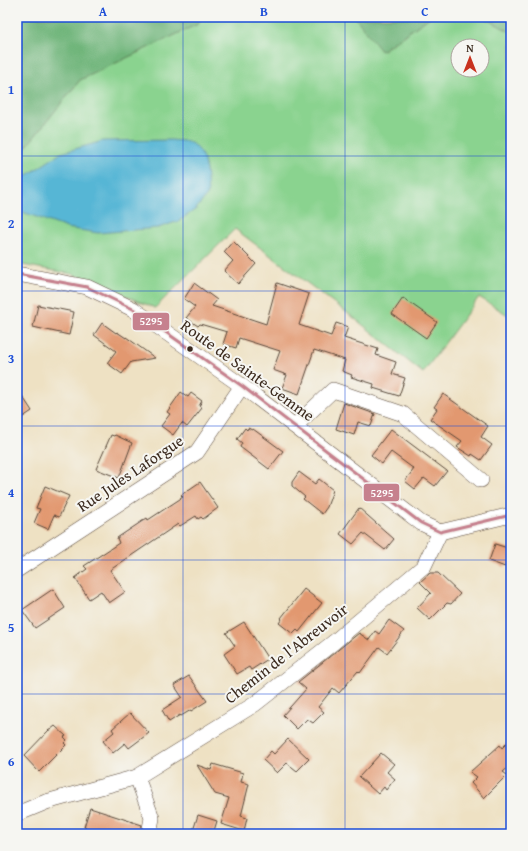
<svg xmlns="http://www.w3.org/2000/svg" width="528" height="851" font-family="'Gentium Book Plus',serif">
	<rect width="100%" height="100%" fill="#f6f6f2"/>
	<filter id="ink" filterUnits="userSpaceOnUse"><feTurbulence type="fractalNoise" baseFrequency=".025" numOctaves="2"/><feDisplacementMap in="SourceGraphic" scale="8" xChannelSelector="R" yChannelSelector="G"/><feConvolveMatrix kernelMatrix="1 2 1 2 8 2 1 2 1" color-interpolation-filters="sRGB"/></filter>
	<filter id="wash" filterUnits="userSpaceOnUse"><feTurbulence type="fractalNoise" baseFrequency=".012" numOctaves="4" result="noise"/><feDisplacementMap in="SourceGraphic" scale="16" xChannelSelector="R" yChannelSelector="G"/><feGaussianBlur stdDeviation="0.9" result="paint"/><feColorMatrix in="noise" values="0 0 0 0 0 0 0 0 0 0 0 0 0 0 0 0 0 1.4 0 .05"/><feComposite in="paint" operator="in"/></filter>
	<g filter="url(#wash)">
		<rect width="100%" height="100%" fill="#eee1c3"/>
		<!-- green -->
		<path fill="#8ad38f" stroke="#627e56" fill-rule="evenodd" d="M 202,17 L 355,17 L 382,51 L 430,17 L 482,17 L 511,32 L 511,317 L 479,297 L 423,373 L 354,318 L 235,229 L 155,308 L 72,274 L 17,264 L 17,155 L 22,152 L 80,80 L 198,24 ZM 458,46 L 482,46 L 482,70 L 458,70 Z"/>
		<!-- forest -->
		<g fill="#6fb57a" stroke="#55704c">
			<polygon points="17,17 202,17 198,24 80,80 22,152 17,155"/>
			<polygon points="355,17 430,17 381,51"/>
			<polygon points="482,17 511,17 511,32"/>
		</g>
		<!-- water -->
		<path fill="#56b6d5" stroke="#48707a" d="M 172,140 C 177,141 183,140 188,142 C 207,148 207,177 208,194 L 196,209 L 179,221 L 158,228 L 98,233 L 67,228 L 17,210 L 17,182 L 61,153 L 103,141 Z"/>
		<g id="blocks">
			<!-- building -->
			<g fill="#e2986f">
				<polygon points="233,241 256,264 238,284 224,271 233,261 224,252"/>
				<polygon points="194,283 217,300 212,306 266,324 277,283 309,294 299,325 331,336 336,323 348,327 344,338 378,349 376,355 396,362 392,374 405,378 399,396 373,388 374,384 351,377 352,375 342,371 345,360 314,350 299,394 282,388 287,375 273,370 280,351 239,338 236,348 223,344 227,332 200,324 198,326 186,318 195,307 184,299"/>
				<polygon points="403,298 437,322 426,338 392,314"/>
				<polygon points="38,305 74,312 69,335 33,327"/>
				<polygon points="102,323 116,333 117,332 126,338 126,337 155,358 131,362 122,374 107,363 116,351 94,335"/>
				<polygon points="17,388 32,411 17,421"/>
				<polygon points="181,392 188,397 191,393 202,401 199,406 202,408 187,427 182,423 173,435 161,426 170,414 167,412"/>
				<polygon points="443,394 488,426 481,437 492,445 481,460 472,454 471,456 457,447 462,441 430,419 437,409 434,407"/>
				<polygon points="344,403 375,414 371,426 358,422 354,435 336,429"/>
				<polygon points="245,428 247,430 248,428 252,430 253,429 283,451 269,469 240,447 242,443 237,439"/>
				<polygon points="391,429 447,471 435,486 424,478 415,489 405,481 414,469 391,452 382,464 371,455"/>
				<polygon points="111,435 114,436 115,435 132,443 119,478 96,469"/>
				<polygon points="299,472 315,484 319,479 333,490 327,507 322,514 303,499 305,497 292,486 292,482"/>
				<polygon points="200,482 218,508 203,519 201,517 198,519 196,516 180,526 178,524 110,570 125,592 109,603 101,591 89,599 75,578 87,569 84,566 119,543 117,538 147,518 148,520 183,497 181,495"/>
				<polygon points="45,486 69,496 59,517 54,515 48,529 34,523 40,509 36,508"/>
				<polygon points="359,508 394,539 385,550 363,533 353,544 340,534"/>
				<polygon points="495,544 511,549 511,565 506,564 505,567 489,561"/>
				<polygon points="430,573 438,573 460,594 451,604 447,603 430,620 417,608 431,593 420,582"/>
				<polygon points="53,589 65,608 35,628 22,610"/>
				<polygon points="304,589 322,603 299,632 297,630 293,634 279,623 282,619 281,618"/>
				<polygon points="389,620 404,631 387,653 379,647 360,673 358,671 339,693 333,688 318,707 324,712 313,723 307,719 297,729 283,715 306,689 298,682 359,633 369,640 375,631 379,634"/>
				<polygon points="244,622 268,659 251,670 249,667 237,674 224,654 235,646 226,633"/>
				<polygon points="189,676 207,701 191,711 191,710 181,716 180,715 169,722 162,710 182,697 174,685"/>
				<polygon points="130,713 149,733 129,748 125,743 113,753 103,741 114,732 112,729"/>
				<polygon points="55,726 66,736 64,737 67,740 64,743 66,745 39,772 24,756 49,730 50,730"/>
				<polygon points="288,739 309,759 297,771 287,763 277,773 263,760 271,751 274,754"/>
				<polygon points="511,739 511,765 503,772 507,775 484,798 471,783 477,777 470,772 500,745 502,748"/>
				<polygon points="381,753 394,764 387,772 395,779 386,790 384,787 378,794 359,777"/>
				<polygon points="213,764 243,773 241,782 249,784 241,816 247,818 244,831 221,824 229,798 215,794 197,765 211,770"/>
				<polygon points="90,808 142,825 140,834 104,834 84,827"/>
				<polygon points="198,815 217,821 213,834 192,834"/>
			</g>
		</g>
	</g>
	<g filter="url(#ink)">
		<use href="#blocks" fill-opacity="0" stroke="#564537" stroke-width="1"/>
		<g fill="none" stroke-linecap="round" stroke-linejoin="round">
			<!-- minor casing -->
			<g stroke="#564537" stroke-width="16">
				<g id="minor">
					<polyline points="17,274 87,287 133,309 242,386 421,523 440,532"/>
					<polyline points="295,426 333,390 403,414 481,480"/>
					<polyline points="440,532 511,515"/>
					<polyline points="17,570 197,452 242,386"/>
					<polyline points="137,777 152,818 149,834"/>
					<polyline points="17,814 46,802 137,777 255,704 334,642 424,566 440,532"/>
				</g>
			</g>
			<!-- minor -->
			<use href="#minor" stroke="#fff" stroke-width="15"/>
			<!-- bus-1 casing -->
			<g stroke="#f6f6f2" stroke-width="6">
				<polyline id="bus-1" points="17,274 87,287 133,309 242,386 421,523 440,532 511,515"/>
			</g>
			<!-- bus-1 -->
			<use href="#bus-1" stroke="#c6818e" stroke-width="3"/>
		</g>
	</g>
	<!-- grid -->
	<path fill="none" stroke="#1d4ed8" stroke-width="1" stroke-opacity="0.55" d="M 183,17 L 183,834M 345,17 L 345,834M 17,156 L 511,156M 17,291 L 511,291M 17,426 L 511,426M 17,560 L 511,560M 17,694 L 511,694"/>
	<!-- markers -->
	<circle fill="#3b2a1e" stroke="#f6f6f2" stroke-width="1.5" cx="190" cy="349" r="3.5"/>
	<g text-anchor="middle" stroke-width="4" stroke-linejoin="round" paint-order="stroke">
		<!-- street labels -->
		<g font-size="16" fill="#3b2a1e" stroke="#f6f6f2">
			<text transform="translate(248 370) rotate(36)" y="6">Route de Sainte-Gemme</text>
			<text transform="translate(130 473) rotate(-34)" y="6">Rue Jules Laforgue</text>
			<text transform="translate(286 653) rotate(-38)" y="6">Chemin de l'Abreuvoir</text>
		</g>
	</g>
	<g stroke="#f6f6f2" stroke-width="1.5">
		<rect x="132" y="312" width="38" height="19" rx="4" fill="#c6818e"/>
		<rect x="363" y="483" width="37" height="19" rx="4" fill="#c6818e"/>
	</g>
	<g font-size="11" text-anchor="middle" font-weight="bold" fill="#fff">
		<text x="151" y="325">5295</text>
		<text x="382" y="497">5295</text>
	</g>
	<!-- margin -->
	<rect width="528" height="851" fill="none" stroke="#f6f6f2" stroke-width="44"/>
	<!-- north arrow -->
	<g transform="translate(470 58)"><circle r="19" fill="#f6f6f2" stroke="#aba49d"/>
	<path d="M0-3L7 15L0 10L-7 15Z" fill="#c8321e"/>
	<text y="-6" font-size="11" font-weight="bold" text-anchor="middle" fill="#3b2a1e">N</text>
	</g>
	<rect x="22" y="22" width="484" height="807" fill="none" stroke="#1d4ed8" stroke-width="1.5"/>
	<g font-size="13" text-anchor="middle" font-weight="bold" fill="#1d4ed8">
		<text x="103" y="16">A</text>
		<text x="264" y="16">B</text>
		<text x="425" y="16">C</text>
		<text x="11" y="94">1</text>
		<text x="11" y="228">2</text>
		<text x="11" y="363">3</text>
		<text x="11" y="497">4</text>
		<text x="11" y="632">5</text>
		<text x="11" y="766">6</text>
	</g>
</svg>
